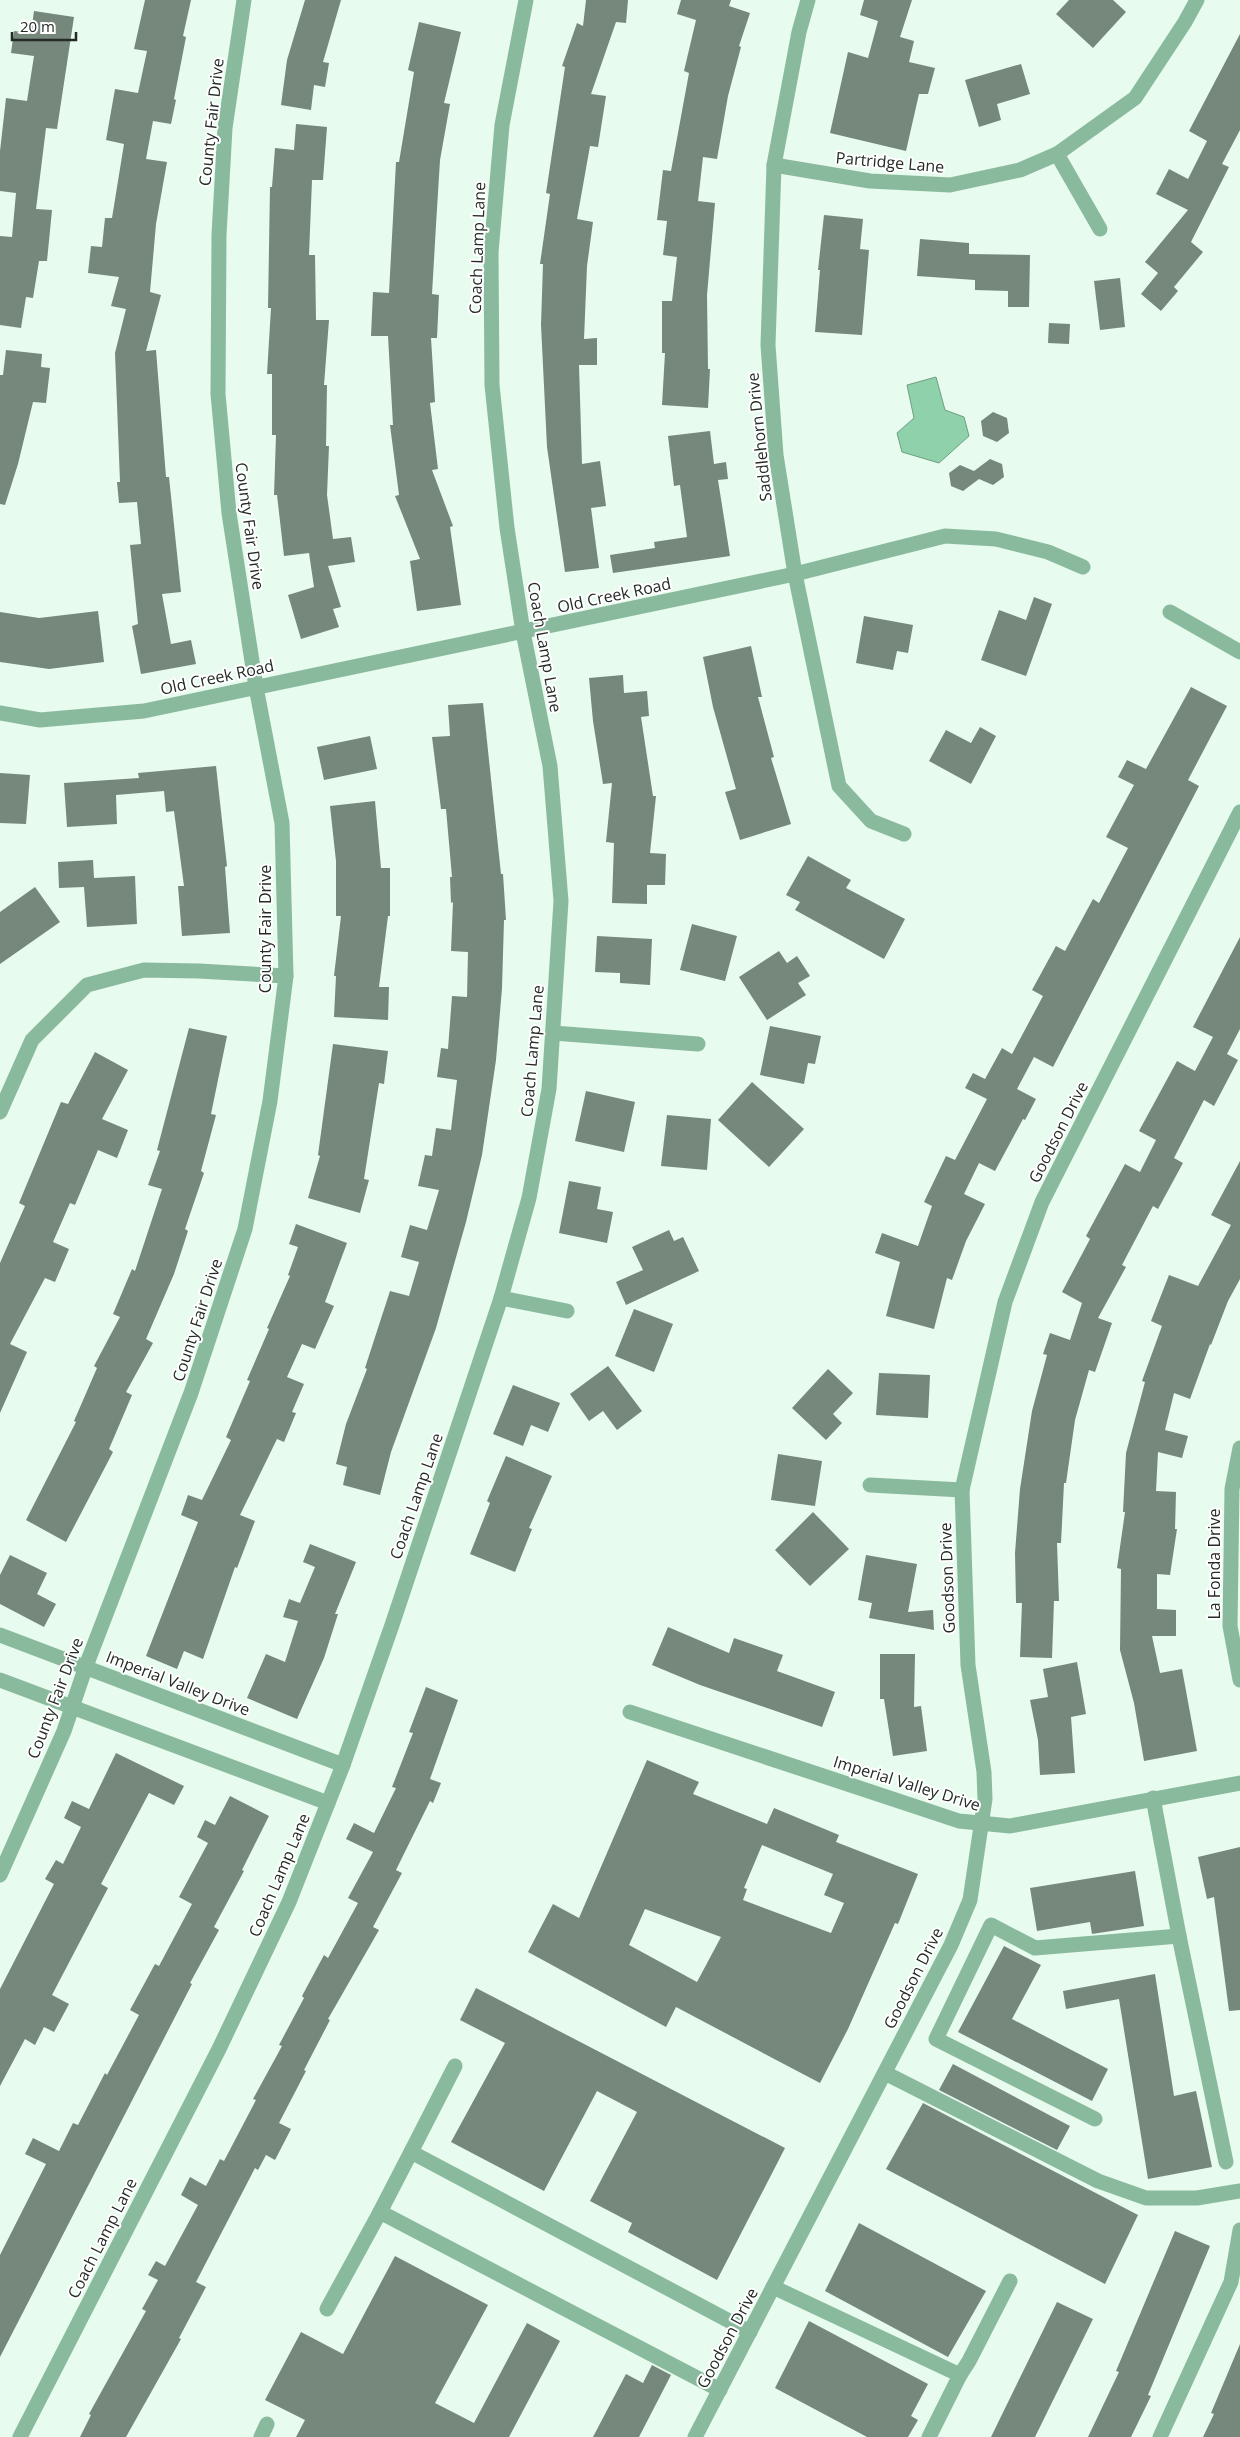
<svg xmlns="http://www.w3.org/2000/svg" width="1240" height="2437" font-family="'Open Sans',sans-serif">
	<rect width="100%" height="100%" fill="#e7fbee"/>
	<!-- water -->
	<polygon fill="#8fd1aa" stroke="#6f9f82" points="936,377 945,410 964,417 969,436 939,463 902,452 897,433 914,418 907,385"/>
	<!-- building -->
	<g fill="#76877c" fill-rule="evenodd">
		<polygon points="145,0 191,0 183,36 186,37 174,99 176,100 171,124 153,121 146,159 167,162 156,224 150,292 161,295 146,351 156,350 166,477 169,477 181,592 162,594 171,644 191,640 196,664 141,674 132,626 138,624 130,545 141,544 137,502 119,503 117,482 120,482 115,353 126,309 111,306 119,277 88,273 91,246 102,247 105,218 112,218 124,144 106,140 115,89 138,93 147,51 134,49"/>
		<polygon points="305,0 341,0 323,62 329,63 325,87 314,85 311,110 281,105 287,60"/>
		<polygon points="586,0 628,0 626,23 616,22 591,94 606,96 598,147 590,146 577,219 593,222 587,266 584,339 597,338 597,365 579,365 582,464 600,461 606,506 591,508 599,568 565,572 547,447 541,325 543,264 540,264 550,194 546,193 565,67 562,66 577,23 583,26"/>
		<polygon points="681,0 731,0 729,6 750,13 739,46 741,47 728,96 717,159 703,157 698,201 715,203 707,295 708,369 710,369 708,408 662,405 665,353 662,353 662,301 672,301 677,257 663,255 667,221 657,220 663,170 671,171 689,73 684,71 696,20 677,14"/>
		<polygon points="864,0 912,0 900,37 914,41 909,62 935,68 928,94 919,94 906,151 830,133 848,52 868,58 878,21 860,15"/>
		<polygon points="1069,0 1113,0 1126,12 1093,48 1056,14"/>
		<polygon points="34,11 74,17 57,129 46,128 36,209 52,210 47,261 39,261 33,298 26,297 21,328 0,325 0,236 12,237 16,193 0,191 0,151 6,98 27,101 34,56 11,53 14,31 31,33"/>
		<polygon points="419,22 461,32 444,103 450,104 440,160 436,225 432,294 439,295 437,338 431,338 435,402 430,403 438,469 432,470 453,526 450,527 461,605 417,611 410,561 420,559 395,496 399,495 390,425 393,425 388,336 371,336 373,292 389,293 396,162 399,162 414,72 408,70"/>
		<polygon points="1240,34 1240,130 1222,164 1229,167 1191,242 1203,252 1174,287 1178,291 1161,311 1141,294 1158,273 1145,262 1188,210 1156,194 1169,169 1188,179 1207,141 1189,131"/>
		<polygon points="1021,64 1030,94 997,104 1001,120 979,127 965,80"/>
		<polygon points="296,124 327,127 323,180 312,180 309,255 315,255 316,320 329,320 324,385 327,385 326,446 329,446 327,495 333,539 351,537 355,562 328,566 341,607 333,609 339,627 301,639 288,595 314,587 309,553 284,556 277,495 274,495 276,435 272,435 272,374 267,374 271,308 268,308 270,187 272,187 275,148 294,150"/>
		<polygon points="824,215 863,219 860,249 869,250 862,335 815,332 820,270 818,270"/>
		<polygon points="920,239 969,243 969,254 1030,255 1029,307 1008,307 1008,291 975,290 975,280 917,276"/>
		<polygon points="1120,278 1125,327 1100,330 1094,281"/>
		<polygon points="1049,323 1070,324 1069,344 1048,343"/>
		<polygon points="6,350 42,354 41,367 50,368 46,403 33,402 18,464 5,505 0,504 0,375 3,375"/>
		<polygon points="993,412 1007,418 1009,433 997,442 983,436 981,421"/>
		<polygon points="710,431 714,464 726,462 728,479 718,480 730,556 613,573 610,555 655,548 654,542 687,537 680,485 674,486 668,436"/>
		<polygon points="990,459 1002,464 1004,477 993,485 979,479 963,491 951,486 949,473 960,465 974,471"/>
		<polygon points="1034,597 1052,604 1026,676 981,660 999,610 1026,620"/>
		<polygon points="98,611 104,662 49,669 0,662 0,612 39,618"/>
		<polygon points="864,616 913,625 908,653 897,651 893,670 856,663"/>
		<polygon points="751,646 762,697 758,697 774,757 771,758 791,824 740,840 725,792 736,789 713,707 703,657"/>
		<polygon points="623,675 624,693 647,691 649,716 641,717 653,796 656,796 650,853 666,854 665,885 647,885 647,904 612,903 614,843 606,842 612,783 603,784 593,721 589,678"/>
		<polygon points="1191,687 1227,706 1188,780 1199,786 1053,1067 1034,1057 1017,1089 1036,1099 1025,1120 1023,1119 995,1171 979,1163 964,1194 985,1204 966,1241 952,1280 947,1278 934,1329 886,1316 900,1262 875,1253 882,1233 918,1246 932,1206 924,1202 946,1156 955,1160 987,1099 965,1088 973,1073 985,1079 1002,1048 1012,1054 1043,996 1032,990 1056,946 1065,951 1093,899 1099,903 1128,848 1106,837 1134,785 1118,777 1127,760 1146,769"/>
		<polygon points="483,703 501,874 503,874 506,920 504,920 502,988 496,1060 482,1155 466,1222 436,1328 391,1452 380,1495 343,1485 347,1467 336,1464 346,1424 367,1369 365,1368 390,1291 409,1296 419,1262 401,1257 410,1225 427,1230 439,1190 418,1186 425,1155 432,1156 436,1128 451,1130 457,1080 437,1077 441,1048 448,1049 452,996 467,997 468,952 451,951 453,902 451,903 450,877 452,877 446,809 441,809 432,737 450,736 448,705"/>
		<polygon points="980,727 996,736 971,784 929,761 946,730 971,743"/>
		<polygon points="370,736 377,769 324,780 317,747"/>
		<polygon points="216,766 227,866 225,867 230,933 182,936 178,886 184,886 174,811 166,812 164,791 116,795 117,824 67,827 64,783 139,778 138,773"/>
		<polygon points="0,773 30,775 26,824 0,823"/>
		<polygon points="375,801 381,868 390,868 390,916 388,916 379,987 389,987 388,1020 334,1017 336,976 334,976 341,916 336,916 336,861 330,806"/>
		<polygon points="808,856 851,880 846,888 905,919 884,959 795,910 800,902 786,895"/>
		<polygon points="93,860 94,878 135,876 137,924 87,927 84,887 59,888 58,862"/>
		<polygon points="35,887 60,922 0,964 0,912"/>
		<polygon points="692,924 737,936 725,981 680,970"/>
		<polygon points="597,936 652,939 650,985 620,983 620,973 595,972"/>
		<polygon points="1240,937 1240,1029 1227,1054 1238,1060 1214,1106 1204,1100 1174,1158 1183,1163 1158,1209 1153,1206 1122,1265 1126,1267 1098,1318 1112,1323 1095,1372 1089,1370 1075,1420 1066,1483 1064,1483 1061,1543 1057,1543 1059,1601 1054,1601 1052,1658 1020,1657 1022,1603 1016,1603 1015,1553 1020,1489 1032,1411 1047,1355 1043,1354 1050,1333 1070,1340 1082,1303 1062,1292 1090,1239 1086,1236 1125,1164 1140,1172 1156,1140 1139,1131 1177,1061 1195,1071 1213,1037 1193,1027"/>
		<polygon points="779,951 787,963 797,956 810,976 798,983 806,995 767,1020 739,977"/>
		<polygon points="770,1026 821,1036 815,1064 808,1063 804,1084 760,1075"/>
		<polygon points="189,1028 227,1036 211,1114 216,1115 201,1171 204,1173 185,1229 188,1231 174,1274 146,1339 153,1343 126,1392 132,1395 109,1449 113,1452 66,1542 26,1520 76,1422 74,1421 97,1368 94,1366 120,1317 113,1314 132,1269 135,1271 162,1189 148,1185 160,1151 157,1150"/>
		<polygon points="333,1044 388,1051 384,1084 379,1083 364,1179 369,1180 360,1213 308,1198 320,1156 318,1155"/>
		<polygon points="95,1052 128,1070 102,1119 128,1130 117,1158 98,1150 75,1205 70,1203 53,1242 69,1249 55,1282 45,1278 10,1344 27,1352 0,1413 0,1263 25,1206 19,1203 61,1102 68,1104"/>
		<polygon points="752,1082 804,1129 769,1167 718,1120"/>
		<polygon points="586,1091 635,1102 624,1152 575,1141"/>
		<polygon points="667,1115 711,1119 707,1170 661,1166"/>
		<polygon points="1240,1161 1240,1279 1228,1301 1211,1345 1210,1344 1190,1399 1174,1393 1165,1430 1188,1436 1182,1458 1158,1452 1156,1491 1176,1492 1175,1529 1177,1529 1170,1575 1157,1574 1157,1609 1176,1610 1176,1636 1152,1636 1160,1673 1182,1669 1197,1751 1144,1761 1134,1703 1120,1650 1121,1569 1117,1568 1125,1512 1123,1512 1126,1453 1145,1382 1142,1381 1162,1326 1151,1321 1169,1275 1198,1286 1231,1225 1211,1215"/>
		<polygon points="569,1181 601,1187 597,1209 613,1212 607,1243 559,1233"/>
		<polygon points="296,1224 347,1243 325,1302 334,1306 315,1349 302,1344 287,1377 304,1384 292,1412 296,1413 284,1442 277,1439 240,1515 255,1521 237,1568 235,1567 203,1659 184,1651 177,1669 146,1656 198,1522 181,1515 188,1495 202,1500 231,1440 226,1437 250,1381 247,1380 269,1329 267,1328 290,1276 288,1275 298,1247 289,1244"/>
		<polygon points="669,1230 674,1241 683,1237 699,1271 626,1305 616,1282 643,1270 632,1247"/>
		<polygon points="634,1309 673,1324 654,1372 615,1356"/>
		<polygon points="608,1366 642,1411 617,1430 603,1411 589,1421 570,1394"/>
		<polygon points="828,1369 853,1393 833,1414 842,1423 826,1440 792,1408"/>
		<polygon points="879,1373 930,1375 928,1418 876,1415"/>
		<polygon points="513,1385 560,1403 548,1432 531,1425 523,1446 493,1434"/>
		<polygon points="778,1454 822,1461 815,1506 771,1500"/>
		<polygon points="506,1456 552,1476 529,1528 532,1529 515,1572 470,1554 490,1503 487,1501"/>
		<polygon points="813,1512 849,1549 810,1586 775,1550"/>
		<polygon points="310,1544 356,1562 335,1614 338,1614 324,1658 297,1719 247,1698 266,1654 285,1662 298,1621 283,1617 289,1599 300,1603 315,1567 303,1562"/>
		<polygon points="10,1555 47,1573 37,1594 56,1604 44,1627 0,1604 0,1575"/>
		<polygon points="866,1555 917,1564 908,1612 933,1610 934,1630 869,1618 872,1603 858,1600"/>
		<polygon points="668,1627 729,1653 734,1638 783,1655 777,1671 835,1692 822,1727 700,1685 652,1665"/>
		<polygon points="880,1654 915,1654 914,1707 921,1706 927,1751 893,1756 884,1699 880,1699"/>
		<polygon points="1077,1662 1086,1714 1071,1717 1075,1773 1040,1775 1038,1740 1030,1700 1048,1697 1043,1669"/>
		<polygon points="426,1687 458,1700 430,1779 441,1783 433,1803 430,1801 396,1870 402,1873 373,1927 379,1930 328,2019 330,2020 304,2070 306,2071 279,2123 291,2129 275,2160 266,2155 258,2170 255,2168 196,2282 206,2287 179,2338 181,2339 126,2437 80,2437 91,2415 89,2414 146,2311 142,2309 158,2280 148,2275 156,2261 165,2266 198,2205 181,2195 190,2177 206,2186 220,2159 224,2161 256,2100 253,2099 282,2046 279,2045 304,1998 302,1996 324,1955 328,1958 358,1903 348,1898 373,1852 346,1839 354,1823 374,1833 396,1788 392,1787 413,1733 409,1732"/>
		<polygon points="116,1753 184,1786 174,1805 149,1793 101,1884 108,1888 52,1995 69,2004 54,2032 44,2027 35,2045 25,2039 0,2086 0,1989 54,1884 45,1879 56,1860 63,1864 81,1827 64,1818 72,1801 89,1809"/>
		<path d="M 647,1760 L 699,1782 L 693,1794 L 767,1824 L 774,1808 L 839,1835 L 836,1842 L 918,1874 L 898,1924 L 895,1923 L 848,2029 L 820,2083 L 676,2007 L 666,2027 L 528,1952 L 553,1904 L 579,1918 ZM 762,1845 L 833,1874 L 824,1895 L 844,1903 L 831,1933 L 743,1900 L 747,1889 L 744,1888 ZM 645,1909 L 721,1937 L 697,1982 L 629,1945 Z"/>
		<polygon points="230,1796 269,1816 242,1870 244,1871 214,1927 219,1930 190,1983 192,1984 0,2357 0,2255 46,2164 25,2154 33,2138 59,2151 73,2123 78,2125 105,2073 107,2075 139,2015 130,2010 155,1964 159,1966 192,1904 179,1897 208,1843 197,1837 205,1820 215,1825"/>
		<polygon points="1240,1847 1240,2010 1229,2011 1214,1897 1207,1899 1198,1857"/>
		<polygon points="1135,1871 1144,1926 1092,1934 1090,1922 1037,1931 1030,1888"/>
		<polygon points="1004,1946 1041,1965 1012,2019 1108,2069 1092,2101 958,2032"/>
		<polygon points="1155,1974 1174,2096 1196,2091 1212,2167 1148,2179 1119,1999 1066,2009 1063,1991"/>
		<polygon points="476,1988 785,2148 717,2280 628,2232 632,2223 590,2201 637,2112 597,2091 544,2191 451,2142 505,2043 460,2020"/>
		<polygon points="953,2064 1070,2126 1057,2150 939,2090"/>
		<polygon points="923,2103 1138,2215 1105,2284 886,2169"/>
		<polygon points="859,2223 986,2291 948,2357 825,2291"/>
		<polygon points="1175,2231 1210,2246 1148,2395 1151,2396 1131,2437 1088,2437 1119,2372 1116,2371"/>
		<polygon points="395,2256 488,2305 435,2403 474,2423 527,2323 560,2341 509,2437 296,2437 305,2420 265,2400 301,2332 343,2354"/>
		<polygon points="1057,2302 1093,2319 1035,2437 991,2437"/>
		<polygon points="809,2321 928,2384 911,2416 918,2420 908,2437 867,2437 775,2388"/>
		<polygon points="1240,2344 1240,2437 1203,2437 1214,2414 1211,2413"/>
		<polygon points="652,2365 671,2375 639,2437 593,2437 626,2374 643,2383"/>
	</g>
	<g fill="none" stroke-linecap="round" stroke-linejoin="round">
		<!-- minor -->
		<g stroke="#8aba9d" stroke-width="15">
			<polyline points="808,0 799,32 774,165 768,345 776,455 795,574 839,786 871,821 904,834"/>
			<polyline points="1057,154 1100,229"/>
			<polyline points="774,165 870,181 950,185 1020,170 1057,154 1135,98 1185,22 1197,0"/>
			<polyline points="1170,612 1240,652"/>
			<polyline points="0,713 40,720 144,711 795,574 945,536 996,539 1048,552 1083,567"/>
			<polyline points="553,1033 698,1044"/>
			<polyline points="0,1112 32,1040 87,985 144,970 199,971 286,976"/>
			<polyline points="501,1298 567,1311"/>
			<polyline points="1240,1448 1232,1489 1230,1626 1240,1680"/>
			<polyline points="870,1485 962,1490"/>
			<polyline points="0,1635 343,1765"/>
			<polyline points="0,1680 328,1803"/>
			<polyline points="630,1712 959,1821 1010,1826 1240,1783"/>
			<polyline points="1153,1798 1179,1936 1226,2162"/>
			<polyline points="0,1875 64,1731 86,1666 191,1393 245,1229 270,1101 286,976 282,823 256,687 229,513 218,394 219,235 225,128 244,0"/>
			<polyline points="885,2073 1098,2181 1146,2198 1197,2198 1240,2191"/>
			<polyline points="1095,2119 936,2039 991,1925 1035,1948 1179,1936"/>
			<polyline points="411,2152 455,2066"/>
			<polyline points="773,2287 960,2375 929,2437"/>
			<polyline points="327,2309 380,2212"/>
			<polyline points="960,2375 969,2361 1010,2281"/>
			<polyline points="720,2390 380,2212 411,2152 750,2332"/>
			<polyline points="20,2437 219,2049 289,1902 343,1765 392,1625 501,1298 529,1198 549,1089 561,901 550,766 523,632 507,528 492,385 491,252 502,125 526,0"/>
			<polyline points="261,2437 267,2424"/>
			<polyline points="695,2437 951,1945 970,1900 985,1799 984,1772 968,1665 962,1490 1005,1302 1042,1202 1240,812"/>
			<polyline points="1160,2437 1231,2282 1240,2230"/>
		</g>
	</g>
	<g text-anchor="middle" stroke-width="4" stroke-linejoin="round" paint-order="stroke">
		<!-- street labels -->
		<g font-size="16" fill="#242b26" stroke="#fff">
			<text transform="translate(211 122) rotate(-84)" y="6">County Fair Drive</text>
			<text transform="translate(890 162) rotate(5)" y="6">Partridge Lane</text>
			<text transform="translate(477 248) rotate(-88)" y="6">Coach Lamp Lane</text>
			<text transform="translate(759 437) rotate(-96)" y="6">Saddlehorn Drive</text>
			<text transform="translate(250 526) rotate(82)" y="6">County Fair Drive</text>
			<text transform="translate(614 595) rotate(-12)" y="6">Old Creek Road</text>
			<text transform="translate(545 647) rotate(80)" y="6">Coach Lamp Lane</text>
			<text transform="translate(217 677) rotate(-12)" y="6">Old Creek Road</text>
			<text transform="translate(265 929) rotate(-90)" y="6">County Fair Drive</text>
			<text transform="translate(532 1051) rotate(-85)" y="6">Coach Lamp Lane</text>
			<text transform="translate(1058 1132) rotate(-63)" y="6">Goodson Drive</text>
			<text transform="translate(197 1320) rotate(-72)" y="6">County Fair Drive</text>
			<text transform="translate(416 1496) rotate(-71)" y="6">Coach Lamp Lane</text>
			<text transform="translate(1214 1564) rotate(-90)" y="6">La Fonda Drive</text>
			<text transform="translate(947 1578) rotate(-92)" y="6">Goodson Drive</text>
			<text transform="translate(178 1683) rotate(21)" y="6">Imperial Valley Drive</text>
			<text transform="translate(55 1698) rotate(-69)" y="6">County Fair Drive</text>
			<text transform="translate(907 1783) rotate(17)" y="6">Imperial Valley Drive</text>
			<text transform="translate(279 1875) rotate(-67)" y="6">Coach Lamp Lane</text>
			<text transform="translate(913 1978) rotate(-63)" y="6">Goodson Drive</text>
			<text transform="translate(102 2238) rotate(-63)" y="6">Coach Lamp Lane</text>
			<text transform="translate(727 2338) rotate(-62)" y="6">Goodson Drive</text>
		</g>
	</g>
	<!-- scale -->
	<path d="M12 32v8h64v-8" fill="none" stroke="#242b26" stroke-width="2.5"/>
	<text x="20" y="32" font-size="15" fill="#242b26" stroke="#ffffff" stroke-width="4" paint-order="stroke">20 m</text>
</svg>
